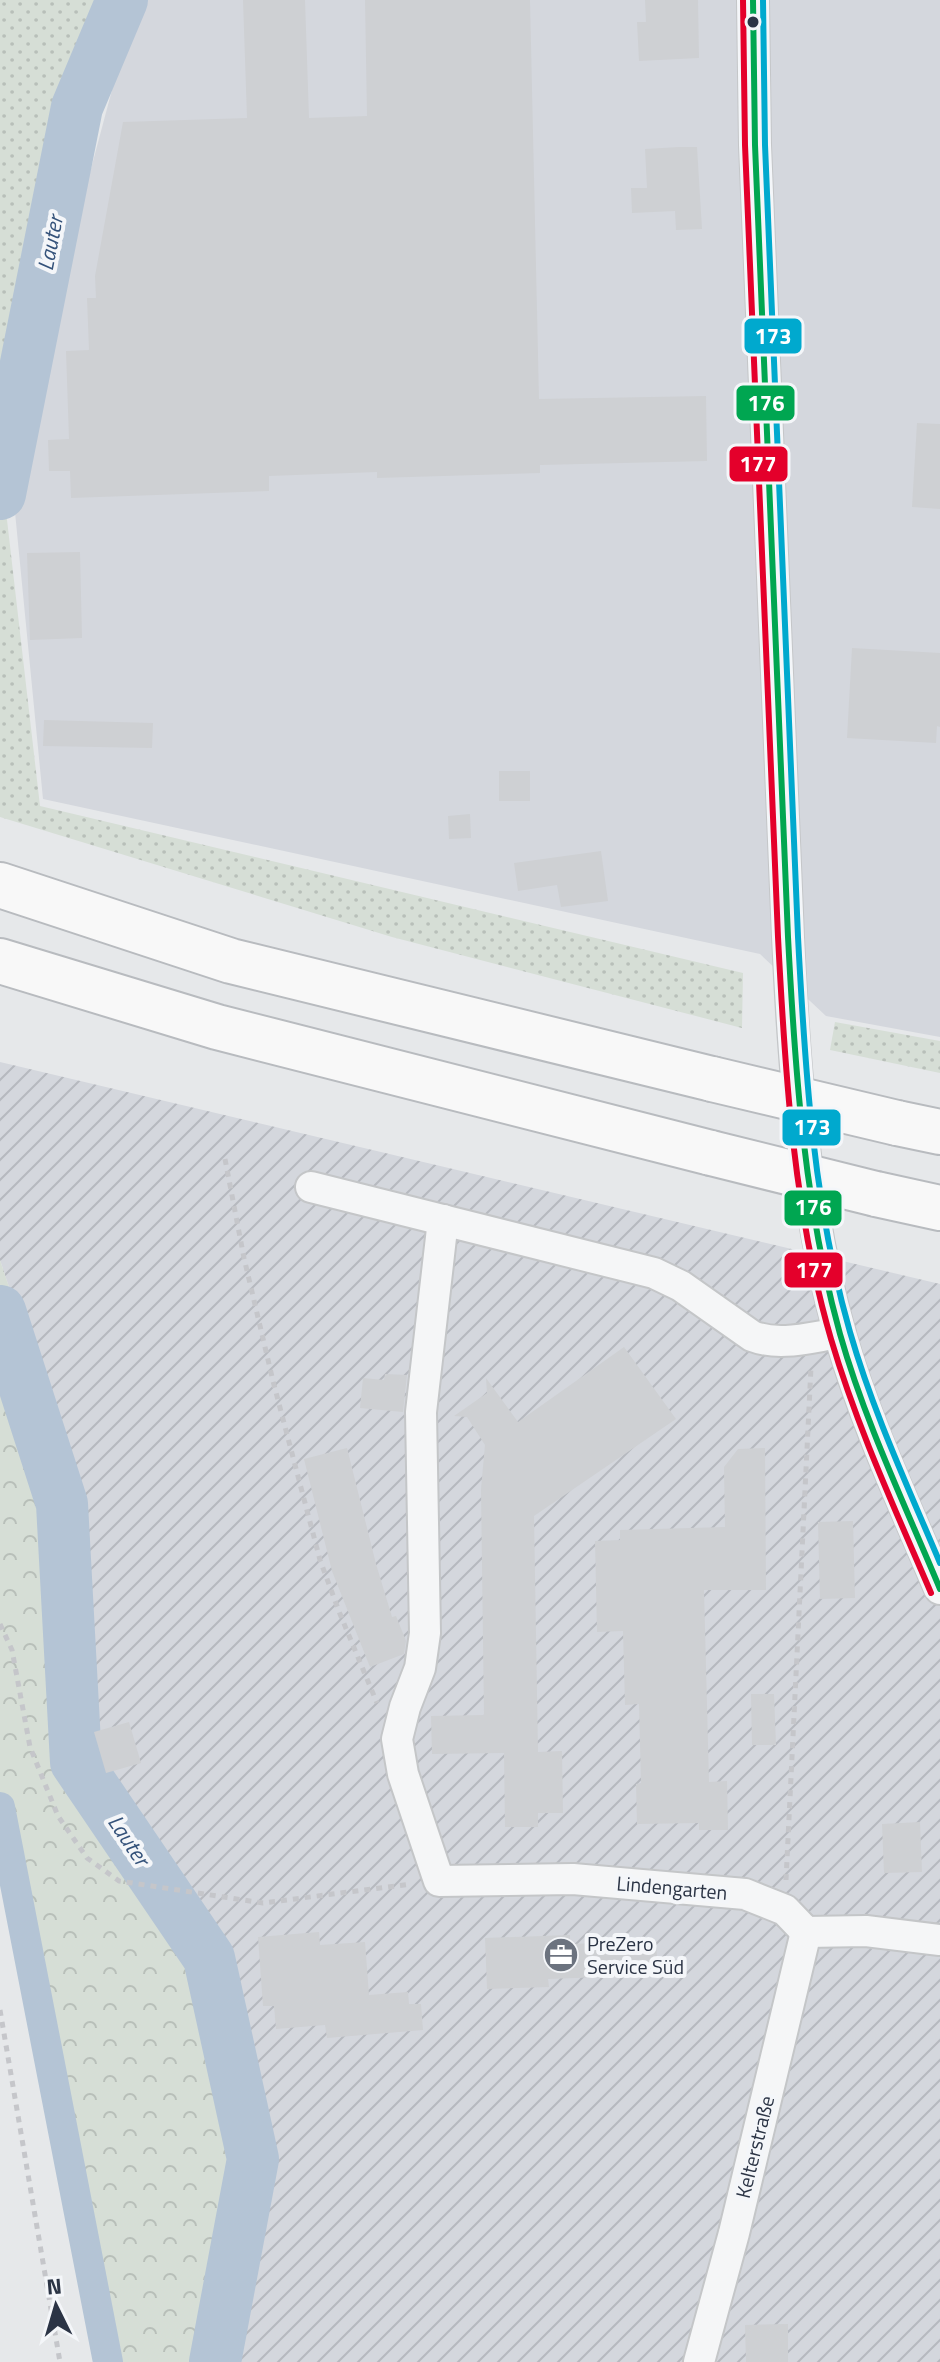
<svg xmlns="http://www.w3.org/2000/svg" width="940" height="2362" font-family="'Titillium Web',sans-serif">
	<defs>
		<pattern id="industrial-furrows" width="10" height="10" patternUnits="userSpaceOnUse" patternTransform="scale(2)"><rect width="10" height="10" fill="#d4d7dd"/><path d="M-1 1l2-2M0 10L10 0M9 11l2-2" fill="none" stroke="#b6b9bf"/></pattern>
		<pattern id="grass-dots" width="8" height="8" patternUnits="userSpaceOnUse" patternTransform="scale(2)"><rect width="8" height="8" fill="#d6ded6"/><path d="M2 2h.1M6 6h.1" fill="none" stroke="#b8bfb9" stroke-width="1.8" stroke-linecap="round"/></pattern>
		<pattern id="forest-crowns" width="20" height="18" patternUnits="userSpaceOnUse" patternTransform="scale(2)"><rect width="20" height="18" fill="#d6ded6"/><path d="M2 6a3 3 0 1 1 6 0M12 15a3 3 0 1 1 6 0" fill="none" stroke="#b8bfb9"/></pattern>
	</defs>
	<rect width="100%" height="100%" fill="#e6e8ea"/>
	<!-- built -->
	<polygon fill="#d4d7dd" points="136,0 940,0 940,1037 826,1016 760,954 43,799 15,512 16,450"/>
	<!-- industrial -->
	<polygon fill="url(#industrial-furrows)" points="0,1062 940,1284 940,2362 228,2362 269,2156 221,1951 89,1758 76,1489 0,1260"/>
	<!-- grass -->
	<g fill="url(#grass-dots)">
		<polygon points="0,0 126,0 0,440"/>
		<polygon points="0,459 40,806 743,973 742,1028 392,937 0,817"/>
		<polygon points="835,1022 940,1041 940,1073 830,1050"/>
	</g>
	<!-- forest -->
	<polygon fill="url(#forest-crowns)" points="0,1260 76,1489 89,1758 221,1951 269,2156 228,2362 96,2362 0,1877"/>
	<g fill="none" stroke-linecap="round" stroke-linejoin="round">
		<!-- canal -->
		<polyline stroke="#b4c4d5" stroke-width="30" points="0,1807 108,2362"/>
		<!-- river -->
		<g stroke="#b4c4d5" stroke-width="52">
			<polyline points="0,494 77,107 122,0"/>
			<polyline points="0,1311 62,1504 76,1762 209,1958 253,2159 215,2362"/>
		</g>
	</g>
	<!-- building -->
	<g fill="#ced0d3">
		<polygon points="243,0 305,0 309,118 367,116 365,0 530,0 539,399 706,396 707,461 540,465 540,473 377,478 377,472 269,476 269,491 71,498 70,471 49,471 48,440 69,439 66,351 89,350 87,298 96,298 95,276 123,122 247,118"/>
		<polygon points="645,0 698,0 699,58 639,61 637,22 646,22"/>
		<polygon points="679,147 697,147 702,229 676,230 675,211 632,213 631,188 647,188 645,149"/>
		<polygon points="917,423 940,424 940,509 912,507"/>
		<polygon points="80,552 82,638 30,640 27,553"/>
		<polygon points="852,648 940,653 940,727 937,726 936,743 847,738"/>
		<polygon points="44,720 153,723 152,748 43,746"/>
		<rect x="499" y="771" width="31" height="30"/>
		<polygon points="470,814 471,838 449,839 448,816"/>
		<polygon points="601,851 608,901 561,907 557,885 518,891 514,863"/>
		<polygon points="624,1347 676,1419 534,1516 538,1752 562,1751 563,1813 538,1813 538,1827 505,1827 504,1753 432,1754 431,1716 484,1715 481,1489 485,1445 467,1417 454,1416 487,1393 486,1378 518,1422"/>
		<polygon points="385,1374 407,1375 403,1412 360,1408 363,1378 384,1380"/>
		<polygon points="347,1448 376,1564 392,1617 396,1616 406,1641 404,1654 370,1667 332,1571 304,1459"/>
		<polygon points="765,1448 766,1590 704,1590 709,1782 727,1781 728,1830 699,1830 699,1823 637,1824 636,1784 641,1783 639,1704 625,1705 623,1631 597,1632 595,1541 620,1540 620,1530 725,1527 724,1467 738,1449"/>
		<polygon points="853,1521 855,1598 820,1599 818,1522"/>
		<polygon points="751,1694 774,1694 776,1745 752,1745"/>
		<polygon points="129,1722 141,1763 106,1773 94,1732"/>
		<polygon points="920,1822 922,1872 884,1873 882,1824"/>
		<polygon points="319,1932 320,1945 365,1942 369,1995 408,1992 409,2004 421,2004 423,2030 327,2038 325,2025 276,2029 274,2006 263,2006 258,1937"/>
		<polygon points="570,1935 570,1944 656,1941 658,1975 548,1979 549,1987 487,1989 485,1938"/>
		<polygon points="788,2324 788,2362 746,2362 745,2325"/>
	</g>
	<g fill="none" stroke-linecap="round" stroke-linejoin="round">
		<!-- minor casing -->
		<g stroke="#c4c6c8" stroke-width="34">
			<g id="minor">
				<path d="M 753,0 L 755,145 L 788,937 C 794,1070 804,1206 840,1334 C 865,1422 905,1505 940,1589"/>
				<path d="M 311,1187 L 654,1273 L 681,1286 L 752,1336 C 780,1347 811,1337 840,1333"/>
				<polyline points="443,1220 421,1412 425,1633 420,1668 405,1707 397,1739 403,1774 439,1881 573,1879 745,1894 785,1910 806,1932 866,1931 940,1940"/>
				<polyline points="699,2362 734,2233 806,1932"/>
			</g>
		</g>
		<!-- highway casing -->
		<g stroke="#b8bbbf" stroke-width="48">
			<g id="highway">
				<polyline points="0,885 231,961 712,1079"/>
				<polyline points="0,961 217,1027 711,1153"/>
				<polyline points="897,1123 940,1132"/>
				<polyline points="876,1194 940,1208"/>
			</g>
		</g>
		<!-- path -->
		<g stroke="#c5c6ca" stroke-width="5" stroke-dasharray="6 6" stroke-linecap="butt">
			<polyline points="225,1159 244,1258 273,1381 320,1560 340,1614 377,1703"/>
			<polyline points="0,1624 12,1650 30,1747 58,1816 87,1858 119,1881 263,1903 411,1884"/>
			<polyline points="786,1880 811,1367"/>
			<polyline points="0,2010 60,2362"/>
		</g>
		<!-- minor -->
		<use href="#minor" stroke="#f5f6f7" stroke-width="30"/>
		<!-- highway -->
		<use href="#highway" stroke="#f8f8f8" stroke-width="44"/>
		<!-- highway-bridge casing -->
		<g stroke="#b8bbbf" stroke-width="48" stroke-linecap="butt">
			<g id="highway-bridge">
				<polyline points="712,1079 897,1123"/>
				<polyline points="711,1153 876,1194"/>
			</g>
		</g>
		<!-- highway-bridge -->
		<use href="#highway-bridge" stroke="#f8f8f8" stroke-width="44"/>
		<!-- bus-1 casing -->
		<g stroke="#f4f6f9" stroke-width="12">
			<path id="bus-1" d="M 753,0 L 755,145 L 788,937 C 795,1070 804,1205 840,1334 C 865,1422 905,1505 940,1589"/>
		</g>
		<!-- bus-2 casing -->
		<g stroke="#f4f6f9" stroke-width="12">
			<path id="bus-2" d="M 743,0 L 745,145 L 778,937 C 785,1072 793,1209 831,1339 C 857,1427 895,1509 931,1593"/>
		</g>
		<!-- bus-3 casing -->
		<g stroke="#f4f6f9" stroke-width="12">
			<path id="bus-3" d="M 763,0 L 765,145 L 798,937 C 805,1069 813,1204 850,1332 C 873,1412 908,1487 940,1563"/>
		</g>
		<!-- bus-1 -->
		<use href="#bus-1" stroke="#00a651" stroke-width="6"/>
		<!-- bus-2 -->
		<use href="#bus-2" stroke="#e4002b" stroke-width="6"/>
		<!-- bus-3 -->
		<use href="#bus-3" stroke="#00a9ce" stroke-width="6"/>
	</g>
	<!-- icons -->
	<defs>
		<g id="office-disc" transform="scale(1.8)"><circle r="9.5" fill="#6c737f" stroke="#f4f6f9"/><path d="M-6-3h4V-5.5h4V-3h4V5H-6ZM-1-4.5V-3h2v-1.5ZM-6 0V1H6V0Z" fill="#fff"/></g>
	</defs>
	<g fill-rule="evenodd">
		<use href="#office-disc" x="561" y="1955"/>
	</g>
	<!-- markers -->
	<circle fill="#2b3445" stroke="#f4f6f9" stroke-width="3" cx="753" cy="22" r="7"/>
	<g text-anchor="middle" stroke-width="8" stroke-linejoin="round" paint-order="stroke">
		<!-- street labels -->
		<g font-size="20" fill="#2b3445" stroke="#f4f6f9">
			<text transform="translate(672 1888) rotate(5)" y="7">Lindengarten</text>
			<text transform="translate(755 2147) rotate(-76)" y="7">Kelterstraße</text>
		</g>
		<!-- poi labels -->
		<g font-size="20" fill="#2b3445" stroke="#f4f6f9" text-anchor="start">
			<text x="587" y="1951">PreZero<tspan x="587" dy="23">Service Süd</tspan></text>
		</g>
		<!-- water labels -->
		<g font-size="22" font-style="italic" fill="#34527a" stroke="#f4f6f9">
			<text transform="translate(50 243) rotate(-79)" y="8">Lauter</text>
			<text transform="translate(129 1840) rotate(56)" y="8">Lauter</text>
		</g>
	</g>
	<g stroke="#f4f6f9" stroke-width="3">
		<rect x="743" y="317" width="60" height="38" rx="8" fill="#00a9ce"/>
		<rect x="735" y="384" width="61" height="38" rx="8" fill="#00a651"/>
		<rect x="728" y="445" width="61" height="38" rx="8" fill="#e4002b"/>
		<rect x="781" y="1108" width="61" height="39" rx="8" fill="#00a9ce"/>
		<rect x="783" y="1189" width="60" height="38" rx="8" fill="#00a651"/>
		<rect x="783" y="1251" width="61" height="38" rx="8" fill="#e4002b"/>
	</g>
	<g font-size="22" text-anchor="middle" font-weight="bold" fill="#fff">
		<text x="773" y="344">173</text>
		<text x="766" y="411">176</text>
		<text x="758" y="472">177</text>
		<text x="812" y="1135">173</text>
		<text x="813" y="1215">176</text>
		<text x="814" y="1278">177</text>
	</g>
	<!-- north arrow -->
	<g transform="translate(56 2306) rotate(355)" stroke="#f4f6f9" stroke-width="6" paint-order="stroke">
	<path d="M0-6L14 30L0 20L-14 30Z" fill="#2b3445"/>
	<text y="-12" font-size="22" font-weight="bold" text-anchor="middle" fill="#2b3445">N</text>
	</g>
</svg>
